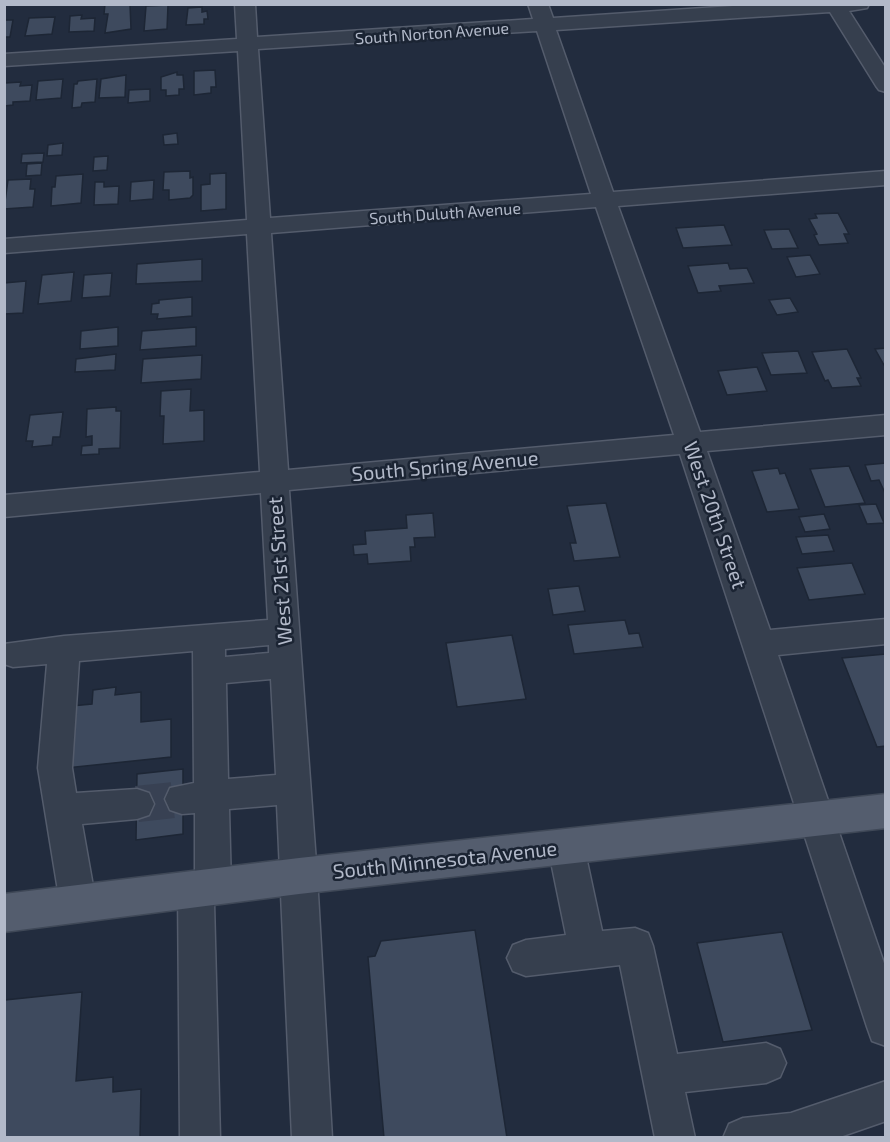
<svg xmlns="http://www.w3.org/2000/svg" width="890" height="1142" font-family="'Exo 2',sans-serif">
	<rect width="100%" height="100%" fill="#222c3e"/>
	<!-- building -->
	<g fill="#3e4a5e" stroke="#1d2635" stroke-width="1.5">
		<polygon points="105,4 130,4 131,29 105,33 108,14 104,14"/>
		<polygon points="168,5 167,29 144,31 146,6"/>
		<polygon points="202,7 202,12 207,11 208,19 204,19 204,24 186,25 188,8"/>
		<polygon points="82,15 81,19 95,18 94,31 69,32 70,16"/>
		<polygon points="55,17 52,34 25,36 29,18"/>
		<polygon points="4,20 13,20 10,37 4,37"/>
		<polygon points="215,70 216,87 211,87 211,93 194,95 194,71"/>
		<polygon points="177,72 177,75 183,75 184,89 179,89 179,95 166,96 166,90 161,90 161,77"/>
		<polygon points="126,75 125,97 99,98 101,79"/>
		<polygon points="63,79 61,98 36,100 38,81"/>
		<polygon points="97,79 95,102 82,103 81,107 72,108 74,84 77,84 78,81"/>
		<polygon points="21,82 20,86 32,85 30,101 13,102 13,105 4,106 5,83"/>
		<polygon points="150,89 150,101 128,103 129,90"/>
		<polygon points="177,133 178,144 164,145 163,135"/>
		<polygon points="63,143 62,155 47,156 48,145"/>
		<polygon points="44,153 43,162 21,163 22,154"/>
		<polygon points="108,156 107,170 93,171 94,157"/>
		<polygon points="42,163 41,175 26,176 27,164"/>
		<polygon points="190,171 190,178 193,177 193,195 190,198 169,200 169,190 163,190 164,172"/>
		<polygon points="226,173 226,209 201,211 201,185 210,184 210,174"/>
		<polygon points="83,174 81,203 51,206 52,187 55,187 56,176"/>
		<polygon points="31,179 30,189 35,189 33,207 4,209 8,180"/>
		<polygon points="154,180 153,199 130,201 131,182"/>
		<polygon points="95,182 104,182 104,187 119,186 118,204 94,205"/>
		<polygon points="838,213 849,234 844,234 848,243 819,245 814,235 817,234 809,219 817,218 815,214"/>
		<polygon points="724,225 732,245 683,248 676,228"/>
		<polygon points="789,229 798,248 772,249 764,230"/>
		<polygon points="810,255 820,274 796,277 787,257"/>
		<polygon points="202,259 202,281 136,284 137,264"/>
		<polygon points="728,263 730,269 747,268 754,283 719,286 721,291 698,293 688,266"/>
		<polygon points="74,272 71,301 38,304 42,275"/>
		<polygon points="112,273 110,296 82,298 84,275"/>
		<polygon points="26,281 23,313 4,314 4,283"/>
		<polygon points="192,297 192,316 157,319 158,314 151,314 152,304 159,303 159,300"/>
		<polygon points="790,298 798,312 777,315 769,300"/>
		<polygon points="118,327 118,346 80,349 81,331"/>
		<polygon points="196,327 196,346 140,350 142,331"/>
		<polygon points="886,348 886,365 884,365 875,349"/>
		<polygon points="847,349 861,378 857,378 861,386 832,388 828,380 825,381 812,352"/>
		<polygon points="798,351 807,373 771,375 762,353"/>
		<polygon points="116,354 115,370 75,372 76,359"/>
		<polygon points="202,355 201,379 141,383 143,359"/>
		<polygon points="757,367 767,391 727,395 718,371"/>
		<polygon points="191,389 190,411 204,410 204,441 163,444 164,416 160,416 161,391"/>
		<polygon points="116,407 116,411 121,411 120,448 99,449 99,454 81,455 82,446 92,445 92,436 86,437 87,409"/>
		<polygon points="63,412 60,437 53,437 52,445 32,447 33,441 26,441 30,415"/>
		<polygon points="886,463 886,495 879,480 871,481 865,465"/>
		<polygon points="849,466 865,503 825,507 810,469"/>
		<polygon points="778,468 780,474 785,473 799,509 767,512 752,471"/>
		<polygon points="606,503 620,557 574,561 570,543 576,543 567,506"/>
		<polygon points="876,504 884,523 867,524 859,505"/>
		<polygon points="433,513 435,537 414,538 415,547 410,547 411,561 368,564 367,554 354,555 353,545 366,544 365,531 407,528 406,515"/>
		<polygon points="824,514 830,529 805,532 799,517"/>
		<polygon points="828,535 834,551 802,554 796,537"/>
		<polygon points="852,563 865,594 809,600 797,568"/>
		<polygon points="579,586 585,611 553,615 548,589"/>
		<polygon points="625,620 629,634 639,633 643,647 574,654 568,625"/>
		<polygon points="512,635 526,699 457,707 446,643"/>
		<polygon points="886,654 886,746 877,747 842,658"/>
		<polygon points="116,687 115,695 141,692 141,722 171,719 171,757 66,768 71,706 92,704 93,690"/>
		<polygon points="183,769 183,834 136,840 137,774"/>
		<polygon points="475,930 507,1138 384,1138 368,957 375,956 381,941"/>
		<polygon points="782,932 812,1030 723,1042 697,943"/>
		<polygon points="82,992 76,1081 113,1077 113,1092 141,1089 140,1138 4,1138 5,1000"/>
	</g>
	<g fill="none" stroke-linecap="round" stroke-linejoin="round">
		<!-- minor-tunnel -->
		<polyline stroke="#384153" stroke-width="36" stroke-dasharray="36 18" stroke-linecap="butt" points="137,804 182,799"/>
		<!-- minor casing -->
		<g stroke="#545c6c" stroke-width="3">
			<g id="minor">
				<path d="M 235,4 L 255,4 L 257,37 L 533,19 L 528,4 L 548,4 L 553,18 L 763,4 L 869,4 L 867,8 L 849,11 L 886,69 L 886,92 L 879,90 L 876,86 L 830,12 L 556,30 L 613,192 L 886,171 L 886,185 L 618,206 L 700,432 L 886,415 L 886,435 L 707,451 L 770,630 L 886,619 L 886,644 L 778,655 L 886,969 L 886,1046 L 872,1041 L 867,1027 L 680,454 L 289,490 L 317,876 L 332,1138 L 292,1138 L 277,805 L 229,809 L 231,886 L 226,898 L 214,902 L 220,1138 L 180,1138 L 178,888 L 183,876 L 195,872 L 195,813 L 182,814 L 170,810 L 165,799 L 170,788 L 194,783 L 193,651 L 79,661 L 72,768 L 76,793 L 137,789 L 149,793 L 154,804 L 149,815 L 137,819 L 82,824 L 96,903 L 91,915 L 78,920 L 65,915 L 60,903 L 38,768 L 47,664 L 13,667 L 4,664 L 4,644 L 64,636 L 268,620 L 261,493 L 4,517 L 4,495 L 260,472 L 247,234 L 4,253 L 4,239 L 247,220 L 238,51 L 4,66 L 4,54 L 237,39 ZM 537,31 L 591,194 L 270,218 L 258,49 ZM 596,207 L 674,435 L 288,470 L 271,233 ZM 269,645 L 269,653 L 225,657 L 225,649 ZM 271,679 L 276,775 L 228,779 L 226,683 Z"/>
				<polygon points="566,831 578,836 584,847 602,931 635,928 648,933 653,946 677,1054 766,1043 780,1049 786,1063 780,1077 766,1083 685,1092 695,1138 655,1138 620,965 526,976 513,971 507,958 513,945 526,940 566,935 548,847 554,836"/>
				<polygon points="886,1081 886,1121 837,1138 723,1138 729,1124 743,1118 791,1113"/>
			</g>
		</g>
		<!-- major casing -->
		<g stroke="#3f4857" stroke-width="3">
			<polygon id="major" points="886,794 886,828 299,894 4,932 4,894 299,858"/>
		</g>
		<!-- minor -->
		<use href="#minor" fill="#363f4e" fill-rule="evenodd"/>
		<!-- major -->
		<use href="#major" fill="#545d6e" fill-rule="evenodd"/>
	</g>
	<g text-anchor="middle" stroke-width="5" stroke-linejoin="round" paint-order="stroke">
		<!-- far-street labels -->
		<g font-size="16" fill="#b2b9c9" stroke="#1b2433">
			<text transform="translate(432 33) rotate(-4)" y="6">South Norton Avenue</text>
			<text transform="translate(445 213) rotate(-4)" y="6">South Duluth Avenue</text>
		</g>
		<!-- street labels -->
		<g font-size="20" fill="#b2b9c9" stroke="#1b2433">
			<text transform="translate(445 466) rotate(-5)" y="7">South Spring Avenue</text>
			<text transform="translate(715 515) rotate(71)" y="7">West 20th Street</text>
			<text transform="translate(280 571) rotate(-94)" y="7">West 21st Street</text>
			<text transform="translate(445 860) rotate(-6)" y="7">South Minnesota Avenue</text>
		</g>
	</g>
	<!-- border -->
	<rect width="890" height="1142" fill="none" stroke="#b2b9c9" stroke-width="12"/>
</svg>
